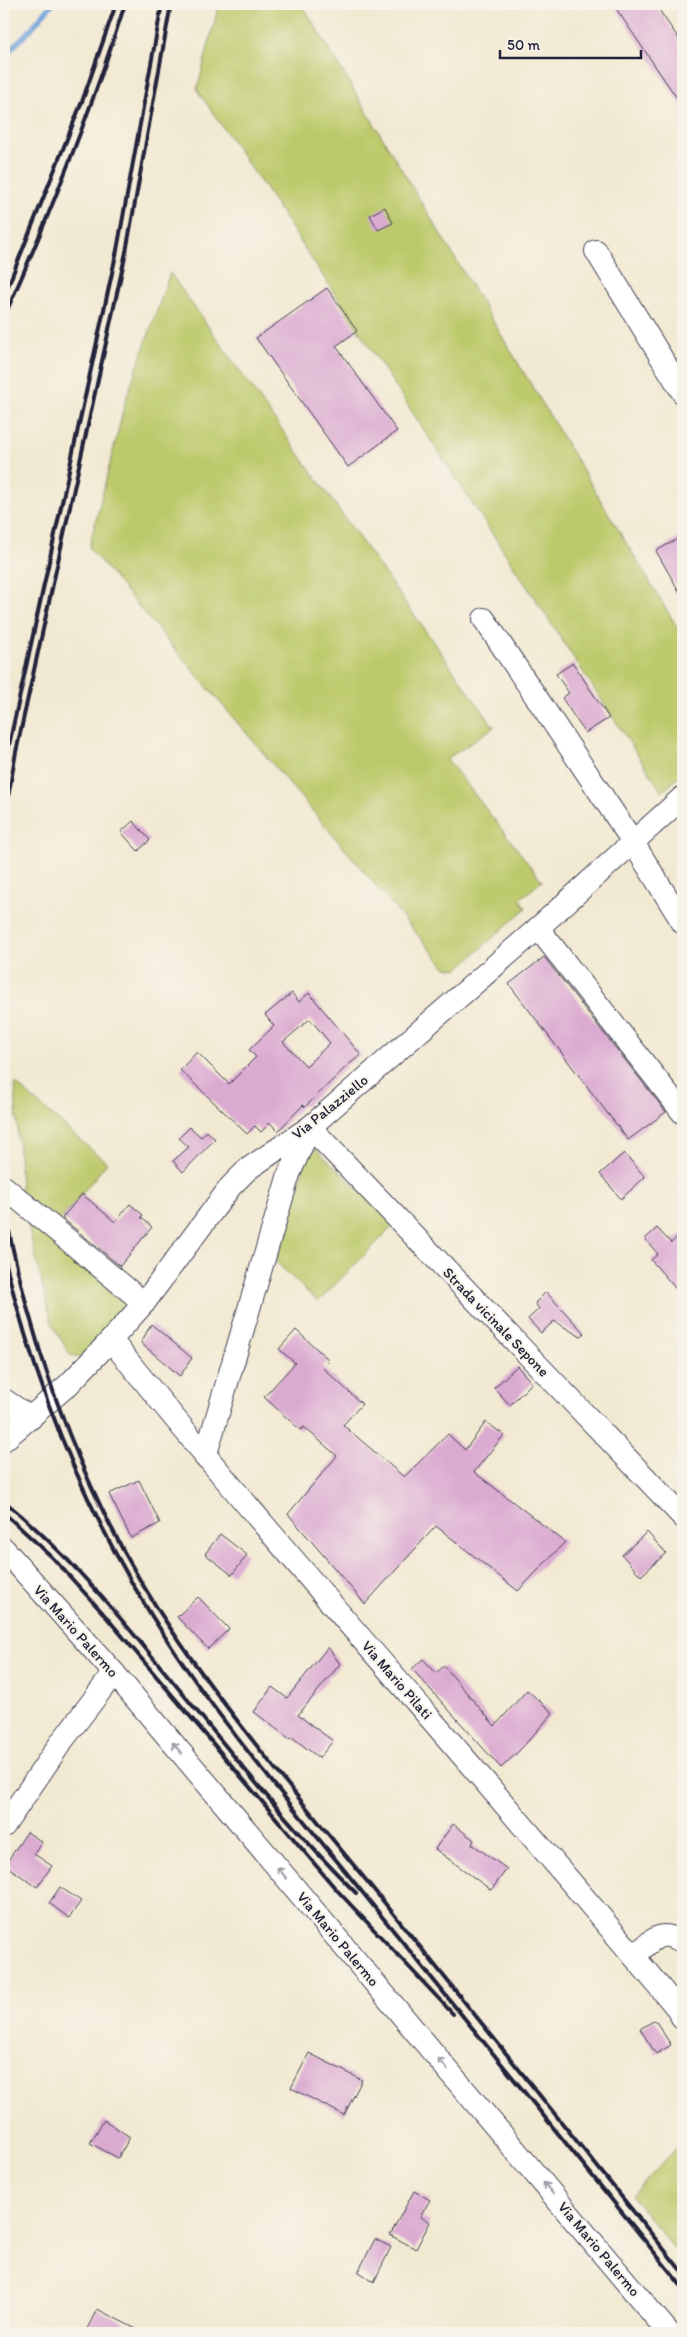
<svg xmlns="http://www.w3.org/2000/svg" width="687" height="2337" font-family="Itim,sans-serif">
	<rect width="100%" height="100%" fill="#f7f3e8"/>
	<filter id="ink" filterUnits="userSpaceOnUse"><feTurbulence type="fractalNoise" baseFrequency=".02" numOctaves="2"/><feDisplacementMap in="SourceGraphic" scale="10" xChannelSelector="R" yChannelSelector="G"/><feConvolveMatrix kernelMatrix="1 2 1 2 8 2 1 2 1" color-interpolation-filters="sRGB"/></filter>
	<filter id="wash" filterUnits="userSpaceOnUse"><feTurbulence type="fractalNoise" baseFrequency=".0096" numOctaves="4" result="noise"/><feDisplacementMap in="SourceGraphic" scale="20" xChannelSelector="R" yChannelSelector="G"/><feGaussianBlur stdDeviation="1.12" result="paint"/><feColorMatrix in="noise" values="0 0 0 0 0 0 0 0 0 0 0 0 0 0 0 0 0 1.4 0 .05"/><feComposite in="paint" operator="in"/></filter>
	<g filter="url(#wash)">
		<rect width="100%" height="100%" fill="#f2e9d2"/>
		<!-- green -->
		<g fill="#bdca6c" stroke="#707654">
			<polygon points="219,4 302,4 683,637 683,773 662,792 267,191 197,90"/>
			<polygon points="170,273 494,727 447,759 542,881 520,899 526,908 458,969 445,967 89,548 126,399"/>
			<polygon points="15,1083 107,1163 57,1224 21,1192"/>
			<polygon points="316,1149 395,1224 318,1302 276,1262 305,1162 310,1153"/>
			<polygon points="31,1222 135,1299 81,1357 70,1355 52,1324 28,1226"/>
			<polygon points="683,2141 683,2260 632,2196"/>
		</g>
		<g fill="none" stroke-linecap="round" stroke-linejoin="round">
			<!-- stream -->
			<polyline stroke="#6da0d9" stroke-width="5.5" points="4,56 30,30 52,4"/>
		</g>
		<g id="blocks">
			<!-- building -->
			<g fill="#dbaad1" fill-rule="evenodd">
				<polygon points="613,4 655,4 683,45 683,107"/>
				<polygon points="385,207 393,223 378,230 370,215"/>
				<polygon points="327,288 357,331 336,346 397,431 348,467 256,338"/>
				<polygon points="683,536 683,598 656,551"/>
				<polygon points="573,663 609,718 585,733 562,698 569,693 556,674"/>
				<polygon points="133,821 150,840 138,851 121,832"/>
				<polygon points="544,957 666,1112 628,1140 509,984"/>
				<path d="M 292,993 L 299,1002 L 309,993 L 361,1055 L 348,1065 L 305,1107 L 303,1105 L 278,1131 L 270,1123 L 261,1132 L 255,1126 L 247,1134 L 180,1070 L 197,1052 L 229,1084 L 256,1057 L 249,1050 L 274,1026 L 265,1015 ZM 310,1019 L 330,1043 L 306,1066 L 283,1042 Z"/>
				<polygon points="190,1127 201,1137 207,1131 215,1139 183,1172 173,1161 189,1147 179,1138"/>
				<polygon points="624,1153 645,1177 621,1199 600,1174"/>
				<polygon points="82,1194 115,1222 130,1204 143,1215 141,1217 152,1227 120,1266 62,1218"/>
				<polygon points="657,1228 671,1243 683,1232 683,1297 651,1260 658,1254 645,1239"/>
				<polygon points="546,1292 584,1333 581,1337 554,1321 541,1333 528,1319 539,1309 535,1303"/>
				<polygon points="151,1324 192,1358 180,1376 141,1343"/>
				<polygon points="296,1330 329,1360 322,1367 362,1404 343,1425 404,1477 448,1434 465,1450 486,1422 504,1435 474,1472 565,1542 518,1591 436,1526 365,1604 288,1514 337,1456 304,1427 300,1430 264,1397 295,1363 279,1349"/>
				<polygon points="517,1366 532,1383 510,1405 494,1388"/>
				<polygon points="139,1480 160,1523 131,1538 109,1494"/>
				<polygon points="647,1532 666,1553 641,1576 622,1555"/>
				<polygon points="220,1534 247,1555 232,1575 205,1554"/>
				<polygon points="198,1597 229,1629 208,1649 177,1617"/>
				<polygon points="328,1647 340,1664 298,1715 333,1741 319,1758 292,1737 290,1739 254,1712 272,1687 287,1698"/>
				<polygon points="423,1659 436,1673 444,1666 495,1726 527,1690 553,1713 519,1751 501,1768 412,1669"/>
				<polygon points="453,1824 474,1840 472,1844 507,1869 491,1890 435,1849"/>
				<polygon points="27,1832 42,1842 34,1854 52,1866 37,1887 5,1865"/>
				<polygon points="60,1887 81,1901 69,1918 49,1903"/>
				<polygon points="655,2020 671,2045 656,2054 640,2029"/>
				<polygon points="309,2053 362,2080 344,2115 291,2088"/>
				<polygon points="104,2120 130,2137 118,2158 90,2143"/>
				<polygon points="414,2191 430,2200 420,2217 430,2222 416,2249 390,2235"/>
				<polygon points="375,2239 391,2247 374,2282 358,2272"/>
				<polygon points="97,2309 144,2333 85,2333"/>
			</g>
		</g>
	</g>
	<g filter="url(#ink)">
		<use href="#blocks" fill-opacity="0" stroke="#414052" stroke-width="1"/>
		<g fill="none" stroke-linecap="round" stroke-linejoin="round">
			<!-- street casing -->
			<g stroke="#414052" stroke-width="24">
				<g id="street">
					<polyline points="596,251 683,393"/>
					<polyline points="484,619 627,833 683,923"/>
					<polyline points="538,928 683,1113"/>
					<polyline points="4,1187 144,1303"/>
					<path d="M 111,1340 C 294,1568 491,1783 677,2008 L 683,2019"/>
					<polyline points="4,1400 31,1418"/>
					<polyline points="4,1440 69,1384 111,1340 144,1303 231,1186 248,1169 310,1127 538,928 683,797"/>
					<polyline points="205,1457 289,1174 310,1127 683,1517"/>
					<polyline points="4,1549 114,1673 669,2333"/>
					<polyline points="4,1826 62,1741 114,1673"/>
					<path d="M 634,1956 C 654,1940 658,1928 683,1942"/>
				</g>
			</g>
			<!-- street -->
			<use href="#street" stroke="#fff" stroke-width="22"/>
			<!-- rail -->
			<g stroke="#22223b" stroke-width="4">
				<polyline points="4,296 83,99 116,4"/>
				<path d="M 4,317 C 50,215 91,111 125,4"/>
				<polyline points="4,768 117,250 162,4"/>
				<polyline points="4,820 16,752 126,252 171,4"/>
				<path d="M 4,1206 C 33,1361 90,1514 181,1644 C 245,1736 318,1821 388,1907 C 486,2029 585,2151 683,2273"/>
				<path d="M 4,1256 C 37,1395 92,1527 171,1646 C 232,1738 306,1822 375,1908 C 478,2035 581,2161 683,2288"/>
				<path d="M 4,1501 C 59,1546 105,1599 150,1654 C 217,1734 281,1819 356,1893"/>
				<polyline points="4,1513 52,1557 102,1612 335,1888 453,2014"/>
			</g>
		</g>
		<!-- one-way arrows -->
		<defs><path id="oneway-shaft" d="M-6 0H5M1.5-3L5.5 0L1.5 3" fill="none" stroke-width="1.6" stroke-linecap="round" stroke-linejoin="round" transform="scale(1.25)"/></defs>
		<g stroke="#9c9ca7">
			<use href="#oneway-shaft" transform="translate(177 1748) rotate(-130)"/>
			<use href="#oneway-shaft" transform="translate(282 1873) rotate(-130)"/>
			<use href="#oneway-shaft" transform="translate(443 2064) rotate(-130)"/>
			<use href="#oneway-shaft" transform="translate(548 2188) rotate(-130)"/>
		</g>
	</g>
	<g text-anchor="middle" stroke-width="4" stroke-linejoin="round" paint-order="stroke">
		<!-- street labels -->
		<g font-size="15" fill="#22223b" stroke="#f7f3e8">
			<text transform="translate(330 1107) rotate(-39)" y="5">Via Palazziello</text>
			<text transform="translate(496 1322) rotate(46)" y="5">Strada vicinale Sepone</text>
			<text transform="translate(76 1631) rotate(48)" y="5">Via Mario Palermo</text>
			<text transform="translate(397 1680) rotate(49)" y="5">Via Mario Pilati</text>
			<text transform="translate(338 1939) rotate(50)" y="5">Via Mario Palermo</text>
			<text transform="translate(599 2249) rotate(50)" y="5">Via Mario Palermo</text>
		</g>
	</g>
	<!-- margin -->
	<rect width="687" height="2337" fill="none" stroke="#f7f3e8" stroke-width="20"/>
	<!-- scale -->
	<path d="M500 50v8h141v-8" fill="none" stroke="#22223b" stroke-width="2.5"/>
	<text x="507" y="50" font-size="15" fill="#22223b" stroke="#f7f3e8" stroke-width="4" paint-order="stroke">50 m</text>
</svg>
